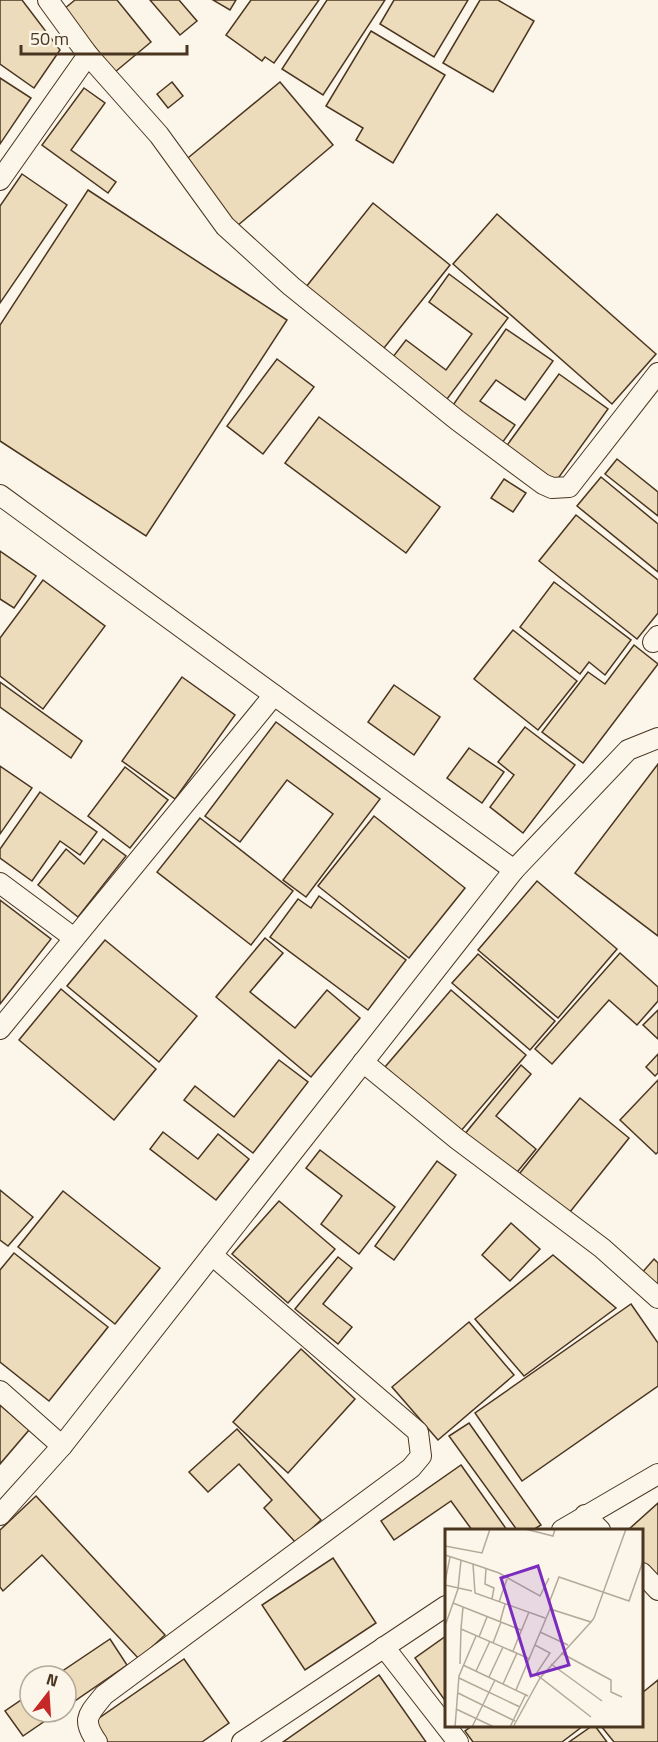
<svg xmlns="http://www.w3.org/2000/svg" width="658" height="1742" font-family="'Titillium Web',sans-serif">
	<rect width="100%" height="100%" fill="#fbf6e9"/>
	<!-- building -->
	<g fill="#ecdcbc" stroke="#4a3520" stroke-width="1.5">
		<polygon points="0,0 22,0 60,50 34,88 0,64"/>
		<polygon points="75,0 117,0 151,42 115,72 64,9"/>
		<polygon points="150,0 179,0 197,21 180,35"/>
		<polygon points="213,0 236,0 230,10"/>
		<polygon points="251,0 319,0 274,63 265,57 262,61 226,35"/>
		<polygon points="327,0 385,0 323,95 282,69"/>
		<polygon points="394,0 468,0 434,57 380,24"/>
		<polygon points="480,0 498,0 534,21 493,92 443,63"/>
		<polygon points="371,31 445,75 393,163 356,140 363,128 326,106"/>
		<polygon points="0,78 31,98 0,144"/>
		<polygon points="172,82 183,96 168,108 157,94"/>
		<polygon points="280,82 333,145 237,226 183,162"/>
		<polygon points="84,88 105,103 71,150 116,182 108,193 42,145"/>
		<polygon points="22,174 67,205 0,303 0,206"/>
		<polygon points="88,190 287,320 146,536 0,441 0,325"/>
		<polygon points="373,203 450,265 384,348 306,287"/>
		<polygon points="497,214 656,354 612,404 453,264"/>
		<polygon points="449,274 508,318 444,403 389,362 406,340 446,370 472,334 429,302"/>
		<polygon points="506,329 553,361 525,400 496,380 480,401 515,425 502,443 451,408"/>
		<polygon points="277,359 314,387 263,454 227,426"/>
		<polygon points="559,374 608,409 554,484 505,448"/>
		<polygon points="319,417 440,507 406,553 285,463"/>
		<polygon points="617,459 658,492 658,516 605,474"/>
		<polygon points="601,477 658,524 658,572 577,506"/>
		<polygon points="504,479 526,493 513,512 491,498"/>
		<polygon points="576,515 658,580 658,613 637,639 539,561"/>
		<polygon points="0,551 36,576 14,608 0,599"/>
		<polygon points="43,580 105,626 43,709 0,676 0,638"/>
		<polygon points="554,582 631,640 605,675 589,662 580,674 520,627"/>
		<polygon points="513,630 577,681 538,730 474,679"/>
		<polygon points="634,645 658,664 583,763 542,732 588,672 605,684"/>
		<polygon points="182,677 235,715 175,799 122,761"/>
		<polygon points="0,682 82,741 71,758 0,707"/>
		<polygon points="394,685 440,717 414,755 368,722"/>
		<polygon points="276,722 380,799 306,897 283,880 333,814 287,780 240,842 205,816"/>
		<polygon points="525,727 575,765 523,833 490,807 514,775 498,762"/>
		<polygon points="469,748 504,772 482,803 447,778"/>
		<polygon points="658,764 658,936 575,873"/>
		<polygon points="0,766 32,788 0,834"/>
		<polygon points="125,767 168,800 130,848 88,816"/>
		<polygon points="40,792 97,832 80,855 60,841 32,881 0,858 0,849"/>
		<polygon points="374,816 465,888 409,958 318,886"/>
		<polygon points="200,818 293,891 251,945 157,872"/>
		<polygon points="103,839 126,856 78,917 38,885 66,849 84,864"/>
		<polygon points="537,881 617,949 558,1018 478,950"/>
		<polygon points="319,896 406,960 368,1010 270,937 298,899 311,908"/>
		<polygon points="0,900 51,939 0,1004"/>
		<polygon points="265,938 283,953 250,992 295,1028 327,990 360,1018 311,1077 216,997"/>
		<polygon points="105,940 197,1016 159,1062 67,986"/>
		<polygon points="620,953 658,987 658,1001 637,1025 609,1000 552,1064 535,1049"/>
		<polygon points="478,954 555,1021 530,1050 452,983"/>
		<polygon points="61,989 156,1069 114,1120 19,1040"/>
		<polygon points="451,990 526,1055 460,1132 385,1067"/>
		<polygon points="658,1010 658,1039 643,1025"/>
		<polygon points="658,1054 658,1073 655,1076 646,1067"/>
		<polygon points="279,1060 308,1082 253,1153 184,1100 195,1086 234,1117"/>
		<polygon points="521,1065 531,1074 496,1116 536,1149 514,1176 464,1135"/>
		<polygon points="658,1080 658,1152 656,1154 620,1120"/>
		<polygon points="580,1098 629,1138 566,1217 516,1178"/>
		<polygon points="163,1132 198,1159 218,1134 249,1159 216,1200 150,1149"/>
		<polygon points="320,1150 395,1207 359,1254 321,1224 342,1196 306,1168"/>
		<polygon points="437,1161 456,1175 394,1260 375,1246"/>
		<polygon points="0,1190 33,1217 8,1246 0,1240"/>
		<polygon points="63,1191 160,1268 115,1324 18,1247"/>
		<polygon points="279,1201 335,1249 288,1303 232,1254"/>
		<polygon points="511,1223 540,1249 510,1281 482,1255"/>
		<polygon points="14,1253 108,1327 49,1401 0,1362 0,1270"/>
		<polygon points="553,1255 616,1308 524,1376 475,1319"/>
		<polygon points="338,1257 352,1268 323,1304 352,1327 338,1344 295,1309"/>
		<polygon points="654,1259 658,1263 658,1286 640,1275"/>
		<polygon points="631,1304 658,1343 658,1386 522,1481 475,1413"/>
		<polygon points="469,1322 514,1375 438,1440 392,1387"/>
		<polygon points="301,1349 355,1399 288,1473 233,1422"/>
		<polygon points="0,1405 29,1430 0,1464"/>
		<polygon points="469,1423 541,1525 533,1530 517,1530 449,1436"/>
		<polygon points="237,1429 321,1520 296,1543 264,1508 272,1500 239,1464 208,1492 189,1472"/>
		<polygon points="461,1465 507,1530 472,1530 451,1501 394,1540 381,1521"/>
		<polygon points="36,1496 165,1635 139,1659 42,1555 3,1591 0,1587 0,1530"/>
		<polygon points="658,1503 658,1582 642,1565 642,1530 628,1530"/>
		<polygon points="333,1558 376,1623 305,1670 262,1605"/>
		<polygon points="446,1636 446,1702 415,1658"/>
		<polygon points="110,1639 127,1665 66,1707 66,1676 55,1676"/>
		<polygon points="184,1659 229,1723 202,1742 105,1742 92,1723"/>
		<polygon points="379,1675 426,1742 283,1742"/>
		<polygon points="658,1680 658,1742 614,1742 601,1726 642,1726 642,1693"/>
		<polygon points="30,1694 30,1712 58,1712 23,1736 5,1711"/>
		<polygon points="472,1726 583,1726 562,1742 473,1742 465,1731"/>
		<polygon points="592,1726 595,1726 607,1742 569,1742"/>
	</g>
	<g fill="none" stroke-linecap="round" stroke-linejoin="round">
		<!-- street casing -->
		<g stroke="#4a3520" stroke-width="22">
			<g id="street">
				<polyline points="48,0 88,55 159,135 225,226 291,286 457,420 543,484 552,488 569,487 658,373"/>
				<polyline points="0,180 88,55"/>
				<polyline points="0,495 514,870"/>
				<polyline points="653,642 658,636"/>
				<polyline points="0,883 74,938"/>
				<polyline points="0,1029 274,695"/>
				<polyline points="363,1062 457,1139 602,1248 658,1298"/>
				<polyline points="0,1391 62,1446"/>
				<polyline points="0,1515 62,1446 514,870 628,750 658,738"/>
				<polyline points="585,1515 600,1530"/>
				<polyline points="562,1530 658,1474"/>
				<polyline points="642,1573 658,1590"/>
				<polyline points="384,1647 458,1742"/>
				<path d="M 97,1742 C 81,1719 88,1715 104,1695 L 411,1468 L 421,1456 L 418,1432 L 212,1255"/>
				<polyline points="242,1742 446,1606"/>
			</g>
		</g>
		<!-- street -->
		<use href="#street" stroke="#fbf6e9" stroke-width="20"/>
	</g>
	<!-- overview -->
	<g transform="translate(445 1529)">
		<rect width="198" height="198" fill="#fbf6e9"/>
		<path fill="none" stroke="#b4a999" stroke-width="1.5" d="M 80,0 L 108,7 L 110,0M 0,17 L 37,24 L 45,0M 0,26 L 28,35 L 30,64 L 100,89M 28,35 L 54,44 L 95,67 L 104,49M 41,39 L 40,55 L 49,59 L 47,70M 0,53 L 5,28M 0,56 L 27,62M 54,73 L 62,50M 8,74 L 76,101M 104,74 L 114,48 L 184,72 L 198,32M 18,78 L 16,100 L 85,130M 55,93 L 60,75M 0,97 L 13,60 L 16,31M 95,103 L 123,116M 34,108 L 42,88M 48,114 L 56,93M 90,116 L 105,124 L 91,145 L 146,188M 68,122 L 84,83M 116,124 L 166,151 L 166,163 L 177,168M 15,135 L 16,100M 106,135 L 157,172M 18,136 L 83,167M 31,142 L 45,112M 44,148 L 58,118M 14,149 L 75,178M 58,155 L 72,124M 71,161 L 105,80 L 146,93 L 149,89 L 181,0M 13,164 L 70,192M 11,180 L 49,198M 10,198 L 14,147 L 31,107M 27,198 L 50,151M 65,198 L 81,165M 68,198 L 95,149 L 146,93"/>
		<path fill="#7b2cbf" fill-opacity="0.15" stroke="#7b2cbf" stroke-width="3" d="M 93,37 L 124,136 L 86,147 L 56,49 Z"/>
		<rect width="198" height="198" fill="none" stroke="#4a3520" stroke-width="3"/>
	</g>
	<!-- north arrow -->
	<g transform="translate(48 1694) rotate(17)"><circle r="28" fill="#fbf6e9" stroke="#b4a999" stroke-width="1.5"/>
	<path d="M0-4.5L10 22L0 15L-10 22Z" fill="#c62828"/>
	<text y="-9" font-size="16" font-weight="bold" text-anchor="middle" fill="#4a3520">N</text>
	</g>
	<!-- scale -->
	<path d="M21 45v9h166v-9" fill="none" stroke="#4a3520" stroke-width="3"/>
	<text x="30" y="45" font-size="18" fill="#4a3520" stroke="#fbf6e9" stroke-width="4.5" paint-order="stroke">50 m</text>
</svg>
